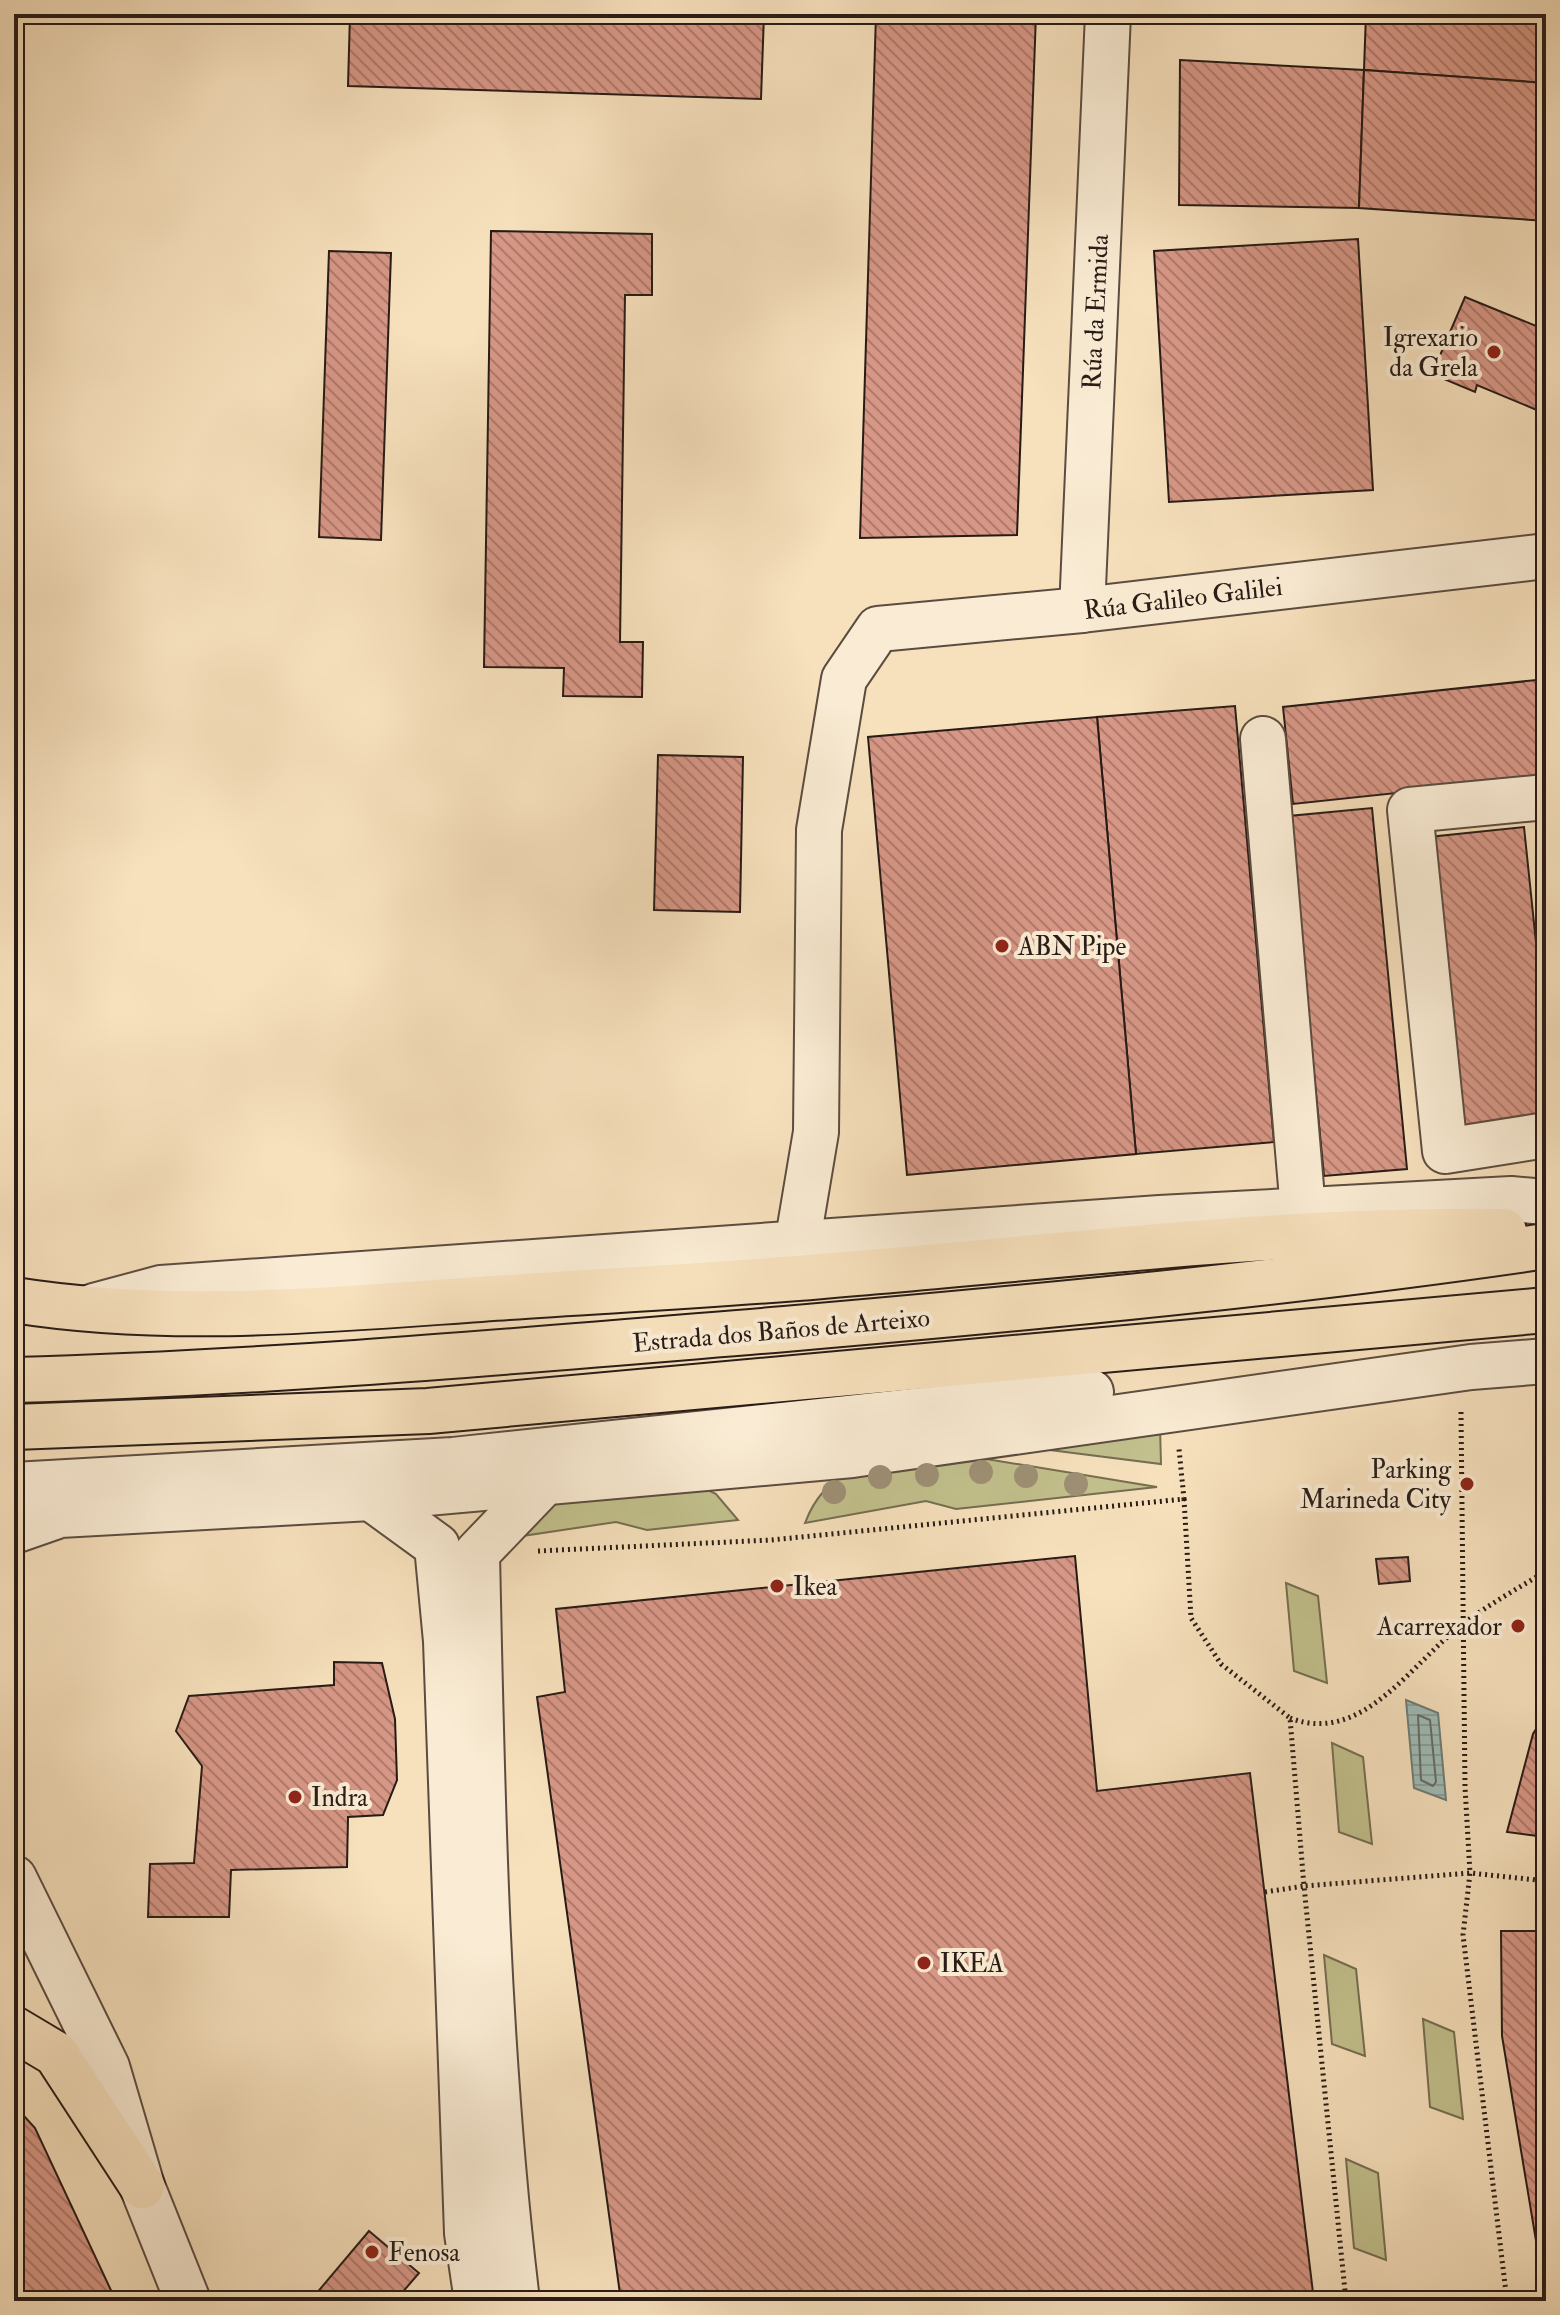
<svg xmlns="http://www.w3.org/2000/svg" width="1560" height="2315" font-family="'IM FELL Double Pica',serif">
	<defs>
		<pattern id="water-rules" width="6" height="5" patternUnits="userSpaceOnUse" patternTransform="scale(2)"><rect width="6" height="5" fill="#9fbcb8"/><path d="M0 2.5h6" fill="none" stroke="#89a19d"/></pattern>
		<pattern id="building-back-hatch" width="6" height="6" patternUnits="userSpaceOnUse" patternTransform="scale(2)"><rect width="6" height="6" fill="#d79786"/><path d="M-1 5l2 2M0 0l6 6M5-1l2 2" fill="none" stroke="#ae7a6d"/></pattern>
	</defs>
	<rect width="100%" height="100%" fill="#f7e1bd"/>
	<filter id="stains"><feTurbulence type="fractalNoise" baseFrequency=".0025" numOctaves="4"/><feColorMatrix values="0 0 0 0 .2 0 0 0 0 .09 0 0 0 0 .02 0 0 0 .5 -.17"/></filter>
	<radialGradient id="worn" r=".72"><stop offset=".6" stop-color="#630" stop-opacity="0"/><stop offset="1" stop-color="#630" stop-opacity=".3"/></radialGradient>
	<!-- green -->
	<g fill="#c2c18d" stroke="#756e52" stroke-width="2">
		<polygon points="1160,1427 1161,1464 1011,1445"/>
		<path d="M 950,1453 L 1157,1487 L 956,1509 L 926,1501 L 805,1523 C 830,1456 890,1461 950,1453 Z"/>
		<polygon points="698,1485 716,1494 738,1520 647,1530 616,1522 509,1538 554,1500"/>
		<polygon points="1286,1583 1318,1596 1327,1683 1294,1671"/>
		<polygon points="1332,1743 1363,1757 1372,1844 1339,1832"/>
		<polygon points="1324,1955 1356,1969 1365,2056 1332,2044"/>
		<polygon points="1423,2019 1454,2032 1463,2119 1430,2107"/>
		<polygon points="1346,2159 1378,2173 1386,2260 1354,2248"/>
	</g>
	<!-- water -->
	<polygon fill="url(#water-rules)" stroke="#6f7c77" stroke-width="2" points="1406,1700 1438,1713 1446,1800 1414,1788"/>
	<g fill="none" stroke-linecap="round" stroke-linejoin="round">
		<!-- shore -->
		<polygon stroke="#646c67" stroke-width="2" points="1418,1715 1430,1720 1436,1782 1433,1786 1421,1780"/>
	</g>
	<!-- building -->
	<g fill="url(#building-back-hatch)" stroke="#281b16" stroke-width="2">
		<polygon points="350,14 764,14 761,99 348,86"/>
		<polygon points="876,14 1036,14 1017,535 860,538"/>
		<polygon points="1366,14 1546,14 1546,83 1364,70"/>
		<polygon points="1180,60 1364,70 1359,208 1179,205"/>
		<polygon points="1364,70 1546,83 1546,221 1359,208"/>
		<polygon points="491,231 652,234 652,295 625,295 620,642 643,642 642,697 563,696 564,668 484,667"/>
		<polygon points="1358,239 1373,490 1169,502 1154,251"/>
		<polygon points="329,251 391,253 381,540 319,537"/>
		<polygon points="1465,297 1546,330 1546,421 1541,419 1544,413 1477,385 1475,392 1432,374"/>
		<polygon points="1546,679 1546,777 1293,804 1283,707"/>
		<polygon points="1235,706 1274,1142 1136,1154 1097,717"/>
		<polygon points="1097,717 1136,1154 907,1175 868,737"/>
		<polygon points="658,755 743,757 740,912 654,910"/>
		<polygon points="1372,808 1407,1169 1324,1176 1289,816"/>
		<polygon points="1524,827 1546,1039 1546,1121 1460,1129 1429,837"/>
		<polygon points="1075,1556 1097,1791 1250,1773 1314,2301 621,2301 537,1697 565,1692 556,1609"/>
		<polygon points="1408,1557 1410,1581 1379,1584 1376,1559"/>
		<polygon points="334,1662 382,1663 395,1719 397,1780 383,1815 348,1817 347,1867 231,1870 229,1917 148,1917 150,1864 194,1863 202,1766 176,1731 189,1696 334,1685"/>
		<polygon points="1546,1713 1546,1837 1507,1832 1533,1734"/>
		<polygon points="1501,1931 1546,1931 1546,2301 1502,2036"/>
		<polygon points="14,2105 35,2128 116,2301 14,2301"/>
		<polygon points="369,2231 419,2273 395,2301 310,2301"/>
	</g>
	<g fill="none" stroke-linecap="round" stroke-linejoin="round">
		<!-- minor casing -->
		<g stroke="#5c4c40" stroke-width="48">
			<g id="minor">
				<polyline points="1082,610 1108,14"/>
				<polyline points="1263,739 1303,1210"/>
				<polyline points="1546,797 1410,810 1445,1151 1546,1135"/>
				<polyline points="797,1245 816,1132 819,830 844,679 878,629 1082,610 1546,556"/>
				<polyline points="94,1306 161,1288 1160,1218 1511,1199 1546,1202"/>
				<polyline points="14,1485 453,1460 1091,1392"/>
				<polyline points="371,1498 437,1546 446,1641 467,2233 477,2301"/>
				<polyline points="14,1531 60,1515 371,1498 852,1455 1471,1367 1546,1361"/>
				<polyline points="14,1878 107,2067 142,2186 188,2301"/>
				<path d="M 517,2301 C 487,2053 482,1803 477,1553 L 547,1480"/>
			</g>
		</g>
		<!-- major casing -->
		<g stroke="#281b16" stroke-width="48">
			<g id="major">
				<path d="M 14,1300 C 177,1326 344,1308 508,1297 C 613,1290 718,1285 822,1276 C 1049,1258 1276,1228 1504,1231"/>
				<path d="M 14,1380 C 272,1373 528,1350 785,1329 C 1039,1307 1294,1283 1546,1246"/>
				<polyline points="14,1427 428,1411 1546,1310"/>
			</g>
		</g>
		<!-- highway casing -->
		<g stroke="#281b16" stroke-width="48">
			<polyline id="highway" points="14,2029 56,2054 142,2186"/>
		</g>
		<!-- path -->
		<g stroke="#281b16" stroke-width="5" stroke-dasharray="2 4" stroke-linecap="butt">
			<polyline points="1461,1412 1465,1787 1470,1873 1463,1935 1507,2301"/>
			<polyline points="1184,1499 1191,1618 1221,1664 1290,1718 1304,1886 1470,1873 1546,1881"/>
			<polyline points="538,1551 771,1540 1184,1499 1179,1449"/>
			<path d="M 1290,1718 C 1363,1746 1412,1662 1463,1624 C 1489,1604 1519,1588 1546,1571"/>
			<polyline points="1265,1892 1304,1886 1346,2301"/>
		</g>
		<!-- minor -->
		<use href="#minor" stroke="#faecd4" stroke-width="44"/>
		<!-- major -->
		<use href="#major" stroke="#f7e1bd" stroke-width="44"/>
		<!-- highway -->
		<use href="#highway" stroke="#f7e1bd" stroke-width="44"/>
	</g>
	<!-- trees -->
	<g fill="#9e9075">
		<circle cx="981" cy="1472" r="12"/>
		<circle cx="927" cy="1475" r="12"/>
		<circle cx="1026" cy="1476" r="12"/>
		<circle cx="880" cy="1477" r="12"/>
		<circle cx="1076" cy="1484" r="12"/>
		<circle cx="834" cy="1492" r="12"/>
	</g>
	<!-- markers -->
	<g fill="#8f2418" stroke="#faecd4" stroke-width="3">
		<circle cx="1494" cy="352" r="8"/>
		<circle cx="1002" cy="946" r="8"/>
		<circle cx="1467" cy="1484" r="8"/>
		<circle cx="777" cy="1586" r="8"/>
		<circle cx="1518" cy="1626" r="8"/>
		<circle cx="295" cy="1797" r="8"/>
		<circle cx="924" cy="1963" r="8"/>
		<circle cx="372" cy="2252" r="8"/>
	</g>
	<g text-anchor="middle" stroke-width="8" stroke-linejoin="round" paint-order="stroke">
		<!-- street labels -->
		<g font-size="26" fill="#281b16" stroke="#faecd4">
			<text transform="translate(1095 312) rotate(-87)" y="9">Rúa da Ermida</text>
			<text transform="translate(1183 598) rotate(-7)" y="9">Rúa Galileo Galilei</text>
			<text transform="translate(781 1330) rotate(-5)" y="9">Estrada dos Baños de Arteixo</text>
		</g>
		<!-- poi labels -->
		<g font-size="26" fill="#281b16" stroke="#faecd4" text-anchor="start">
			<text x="1478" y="346" text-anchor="end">Igrexario<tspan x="1478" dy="30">da Grela</tspan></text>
			<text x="1018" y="955">ABN Pipe</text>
			<text x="1451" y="1478" text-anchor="end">Parking<tspan x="1451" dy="30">Marineda City</tspan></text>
			<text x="793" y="1595">Ikea</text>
			<text x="1502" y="1635" text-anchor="end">Acarrexador</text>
			<text x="311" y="1806">Indra</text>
			<text x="940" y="1972">IKEA</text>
			<text x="388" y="2261">Fenosa</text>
		</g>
	</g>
	<!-- margin -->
	<rect width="1560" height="2315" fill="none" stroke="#f7e1bd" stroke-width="48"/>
	<rect x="16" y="16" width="1528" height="2283" fill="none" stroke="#281b16" stroke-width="4"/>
	<rect x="24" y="24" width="1512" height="2267" fill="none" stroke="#281b16" stroke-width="2"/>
	<rect width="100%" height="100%" filter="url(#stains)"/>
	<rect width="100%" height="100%" fill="url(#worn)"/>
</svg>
